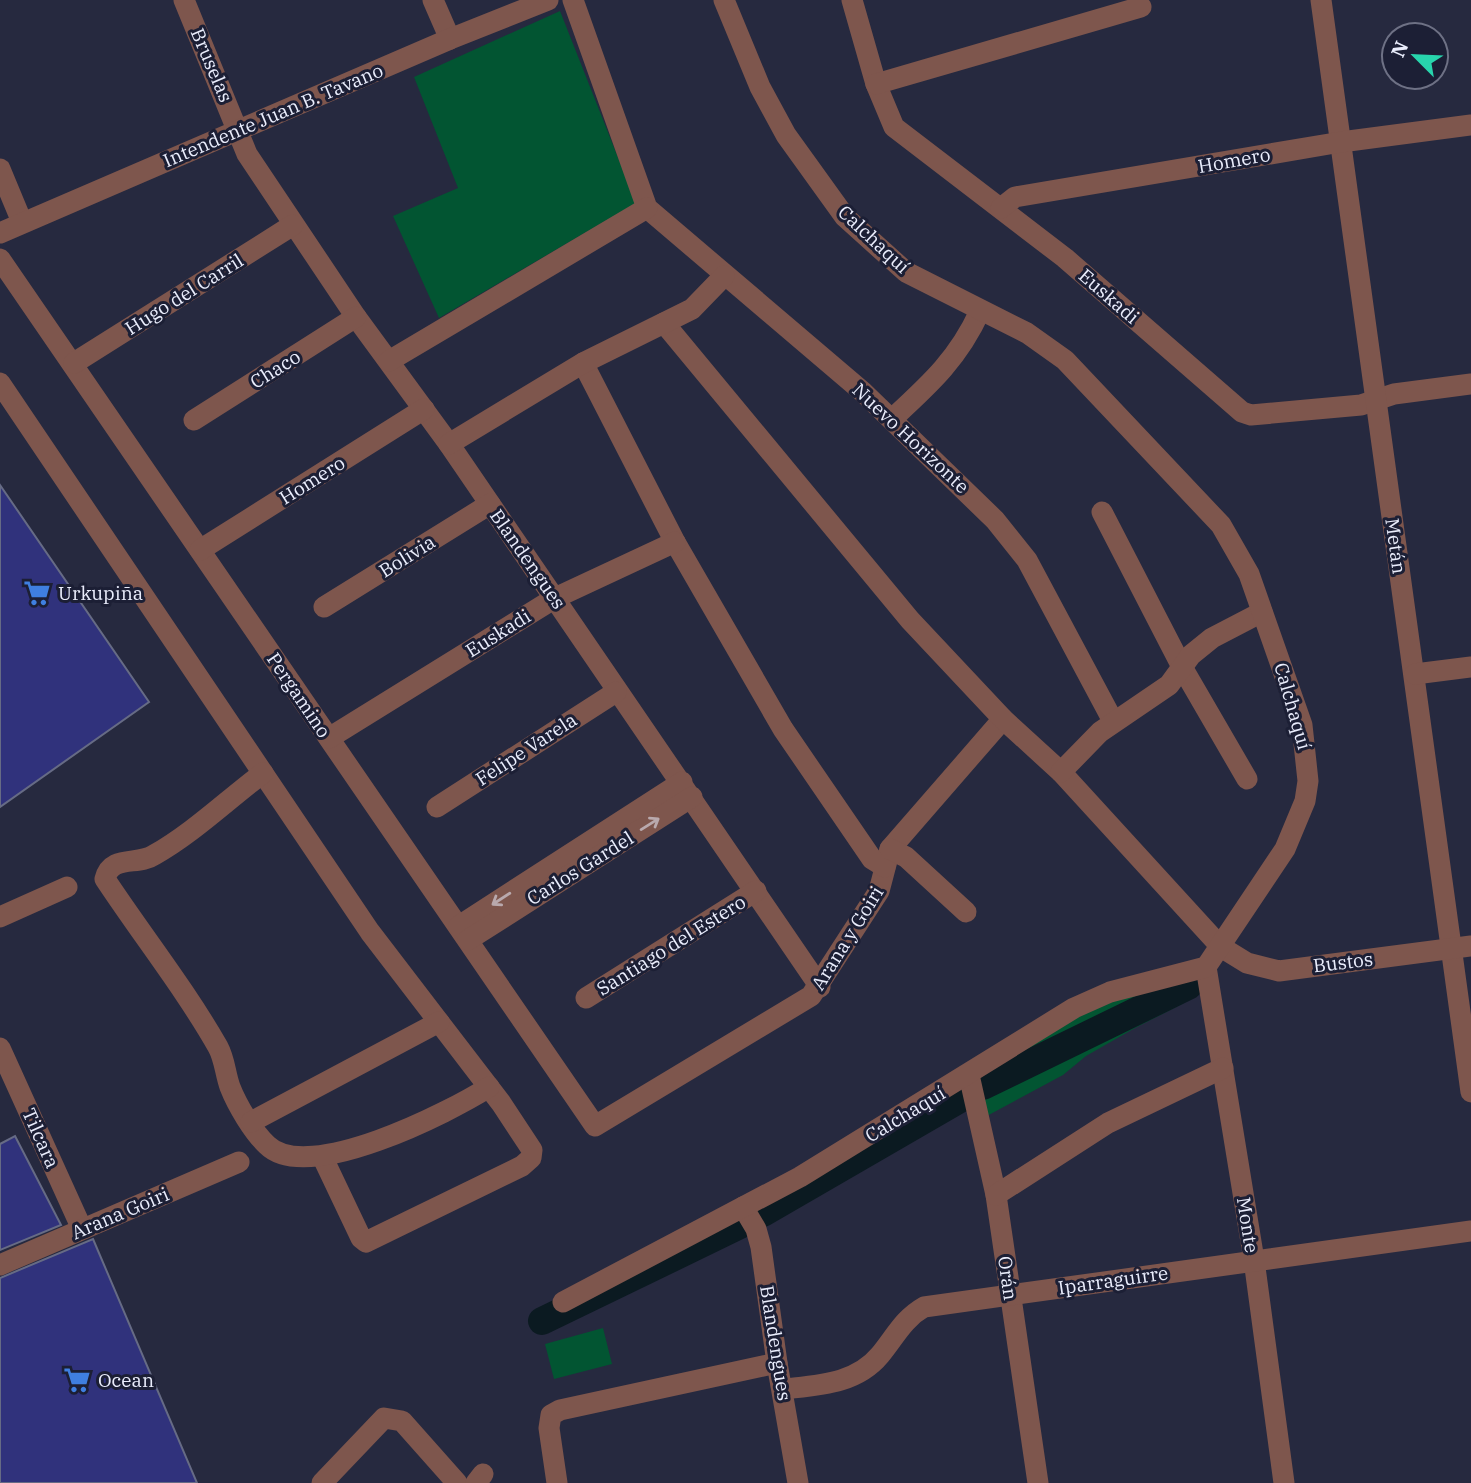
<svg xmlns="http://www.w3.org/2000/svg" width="1471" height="1483" font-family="'IBM Plex Serif',serif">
	<rect width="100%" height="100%" fill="#26293f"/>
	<!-- green -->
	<g fill="#025532">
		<polygon points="560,11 636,203 439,318 393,216 458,188 414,77"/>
		<polygon points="1190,978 1199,985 1184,1003 1135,1028 1086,1056 1063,1075 985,1117 978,1081 987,1072 1080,1011"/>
		<polygon points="603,1328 612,1364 554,1379 545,1344"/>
	</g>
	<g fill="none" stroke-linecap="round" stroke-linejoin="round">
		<!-- river -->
		<g stroke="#0b1a21" stroke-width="28">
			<polyline points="983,1086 1188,986 1196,978"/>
			<polyline points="763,1213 960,1099"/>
			<polyline points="542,1321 740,1225"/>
		</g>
	</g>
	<!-- building -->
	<g fill="#30327c" stroke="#666b85" stroke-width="2">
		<polygon points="0,485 149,702 0,807"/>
		<polygon points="15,1136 61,1225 0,1250 0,1144"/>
		<polygon points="93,1239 197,1483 0,1483 0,1278"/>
	</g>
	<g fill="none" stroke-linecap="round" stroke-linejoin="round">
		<!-- minor -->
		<g stroke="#7e564d" stroke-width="21">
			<polyline points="184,0 247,154 356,317 449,444 820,987"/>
			<polyline points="433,0 450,39"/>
			<polyline points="573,0 647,208 863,392 995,520 1027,560 1113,721"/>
			<polyline points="852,0 876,84 894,127 1065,258 1242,412 1251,415 1361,405 1394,394 1471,384"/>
			<polyline points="1321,0 1471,1092"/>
			<polyline points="876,84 1141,7"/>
			<polyline points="0,169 22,222"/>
			<polyline points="1001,208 1015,197 1341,142 1471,125"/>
			<polyline points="0,233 450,39 548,0"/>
			<polyline points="0,259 595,1126 811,996 879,891 890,849 1003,719"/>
			<polyline points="664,323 910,620 1003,719 1061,772 1221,947 1247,963 1279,971 1471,946"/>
			<polyline points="389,361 647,208"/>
			<polyline points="74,363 293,225"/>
			<polyline points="583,363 675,542 783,729 872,859 885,867"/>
			<polyline points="0,383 370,932 501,1103 532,1150 531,1158 522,1166 366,1242 361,1238 322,1156"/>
			<path d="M 892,419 C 930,384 958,359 980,311"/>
			<polyline points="194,420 356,317"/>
			<polyline points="449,444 583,363 692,309 724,276"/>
			<polyline points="1102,512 1182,667 1247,779"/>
			<polyline points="200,550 424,409"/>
			<polyline points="324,607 490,504"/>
			<polyline points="1415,674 1471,667"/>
			<polyline points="329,738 555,598 675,542"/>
			<polyline points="1061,772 1100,732 1169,685 1191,655 1212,638 1262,612"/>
			<path d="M 263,773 C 227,800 193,833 154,855 C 138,866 111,854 105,879 C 142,935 185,989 218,1047 C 225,1060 225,1073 230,1087 C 237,1105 253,1132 267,1145 C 307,1185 450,1112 489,1087"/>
			<polyline points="437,807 616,692"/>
			<polyline points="890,849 906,857 966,912"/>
			<polyline points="0,917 67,887"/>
			<polyline points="459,926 682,782"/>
			<polyline points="468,940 692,797"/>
			<polyline points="1206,967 1254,1260 1284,1483"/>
			<polyline points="586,998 756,891"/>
			<polyline points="0,1048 82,1229"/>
			<polyline points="969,1075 996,1195 1038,1483"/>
			<polyline points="251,1122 439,1022"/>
			<polyline points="996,1195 1108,1123 1223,1068"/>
			<polyline points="743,1207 756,1229 761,1247 777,1363 798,1483"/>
			<polyline points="0,1265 239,1162"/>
			<polyline points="563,1302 800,1177 1074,1008 1110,992 1206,967 1285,849 1305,801 1308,781 1302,725 1249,574 1221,525 1065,360 1027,333 906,272 845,217 786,135 760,87 724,0"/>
			<path d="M 784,1389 C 819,1385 856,1384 880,1355 C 895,1337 903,1319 924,1307 L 1471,1231"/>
			<polyline points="322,1483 384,1418 402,1421 457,1483"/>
			<polyline points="476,1483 483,1474"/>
			<polyline points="557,1483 549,1428 551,1415 560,1410 777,1363"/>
		</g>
	</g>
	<!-- one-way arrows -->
	<defs><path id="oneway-shaft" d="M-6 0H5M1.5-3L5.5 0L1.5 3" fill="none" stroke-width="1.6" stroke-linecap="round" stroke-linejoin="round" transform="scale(1.75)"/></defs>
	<g stroke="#b9a9ad">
		<use href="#oneway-shaft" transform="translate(650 824) rotate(-32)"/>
		<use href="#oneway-shaft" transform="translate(501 899) rotate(147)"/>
	</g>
	<!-- icons -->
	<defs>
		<g id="supermarket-bare" transform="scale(2.1)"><path d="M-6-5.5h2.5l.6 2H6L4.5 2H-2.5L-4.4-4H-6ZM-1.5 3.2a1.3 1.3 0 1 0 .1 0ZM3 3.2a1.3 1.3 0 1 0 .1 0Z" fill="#3f7fe0" stroke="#1c1f35" stroke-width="2.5" paint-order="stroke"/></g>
	</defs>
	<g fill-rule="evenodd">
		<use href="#supermarket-bare" x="37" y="593"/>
		<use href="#supermarket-bare" x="77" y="1380"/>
	</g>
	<g text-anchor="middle" stroke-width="6" stroke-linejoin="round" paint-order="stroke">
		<!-- street labels -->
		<g font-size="19" fill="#eaedfc" stroke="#1c1f35">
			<text transform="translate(212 65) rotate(67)" y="7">Bruselas</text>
			<text transform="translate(273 115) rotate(-23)" y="7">Intendente Juan B. Tavano</text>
			<text transform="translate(1234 160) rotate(-10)" y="7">Homero</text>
			<text transform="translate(874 239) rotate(43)" y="7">Calchaquí</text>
			<text transform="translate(184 294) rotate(-32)" y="7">Hugo del Carril</text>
			<text transform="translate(1109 296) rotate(41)" y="7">Euskadi</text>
			<text transform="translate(275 369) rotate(-32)" y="7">Chaco</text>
			<text transform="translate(911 438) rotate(43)" y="7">Nuevo Horizonte</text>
			<text transform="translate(312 480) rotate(-32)" y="7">Homero</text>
			<text transform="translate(1396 546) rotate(82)" y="7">Metán</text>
			<text transform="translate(407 556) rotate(-32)" y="7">Bolivia</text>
			<text transform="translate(528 559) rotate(55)" y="7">Blandengues</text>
			<text transform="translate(498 633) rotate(-32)" y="7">Euskadi</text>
			<text transform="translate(299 695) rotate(56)" y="7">Pergamino</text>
			<text transform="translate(1293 706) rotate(74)" y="7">Calchaquí</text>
			<text transform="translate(526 749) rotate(-33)" y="7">Felipe Varela</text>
			<text transform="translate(580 868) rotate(-32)" y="7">Carlos Gardel</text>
			<text transform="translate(847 938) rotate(-58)" y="7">Arana y Goiri</text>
			<text transform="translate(671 945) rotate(-32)" y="7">Santiago del Estero</text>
			<text transform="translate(1343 962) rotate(-7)" y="7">Bustos</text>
			<text transform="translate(905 1114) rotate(-31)" y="7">Calchaquí</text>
			<text transform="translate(41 1138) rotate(66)" y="7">Tilcara</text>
			<text transform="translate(120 1213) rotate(-23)" y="7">Arana Goiri</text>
			<text transform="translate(1248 1225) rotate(81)" y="7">Monte</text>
			<text transform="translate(1008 1278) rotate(82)" y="7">Orán</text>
			<text transform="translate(1113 1280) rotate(-8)" y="7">Iparraguirre</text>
			<text transform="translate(776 1343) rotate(81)" y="7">Blandengues</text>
		</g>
		<!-- poi labels -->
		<g font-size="19" fill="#eaedfc" stroke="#1c1f35" text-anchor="start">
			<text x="58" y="600">Urkupiña</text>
			<text x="98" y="1387">Ocean</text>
		</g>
	</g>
	<!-- north arrow -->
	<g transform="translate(1415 56) rotate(294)"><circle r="33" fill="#1c1f35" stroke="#6e7185" stroke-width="2"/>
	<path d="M0-5L12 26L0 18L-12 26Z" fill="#28d5ad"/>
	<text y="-10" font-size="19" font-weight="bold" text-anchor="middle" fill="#eaedfc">N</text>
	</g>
</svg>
